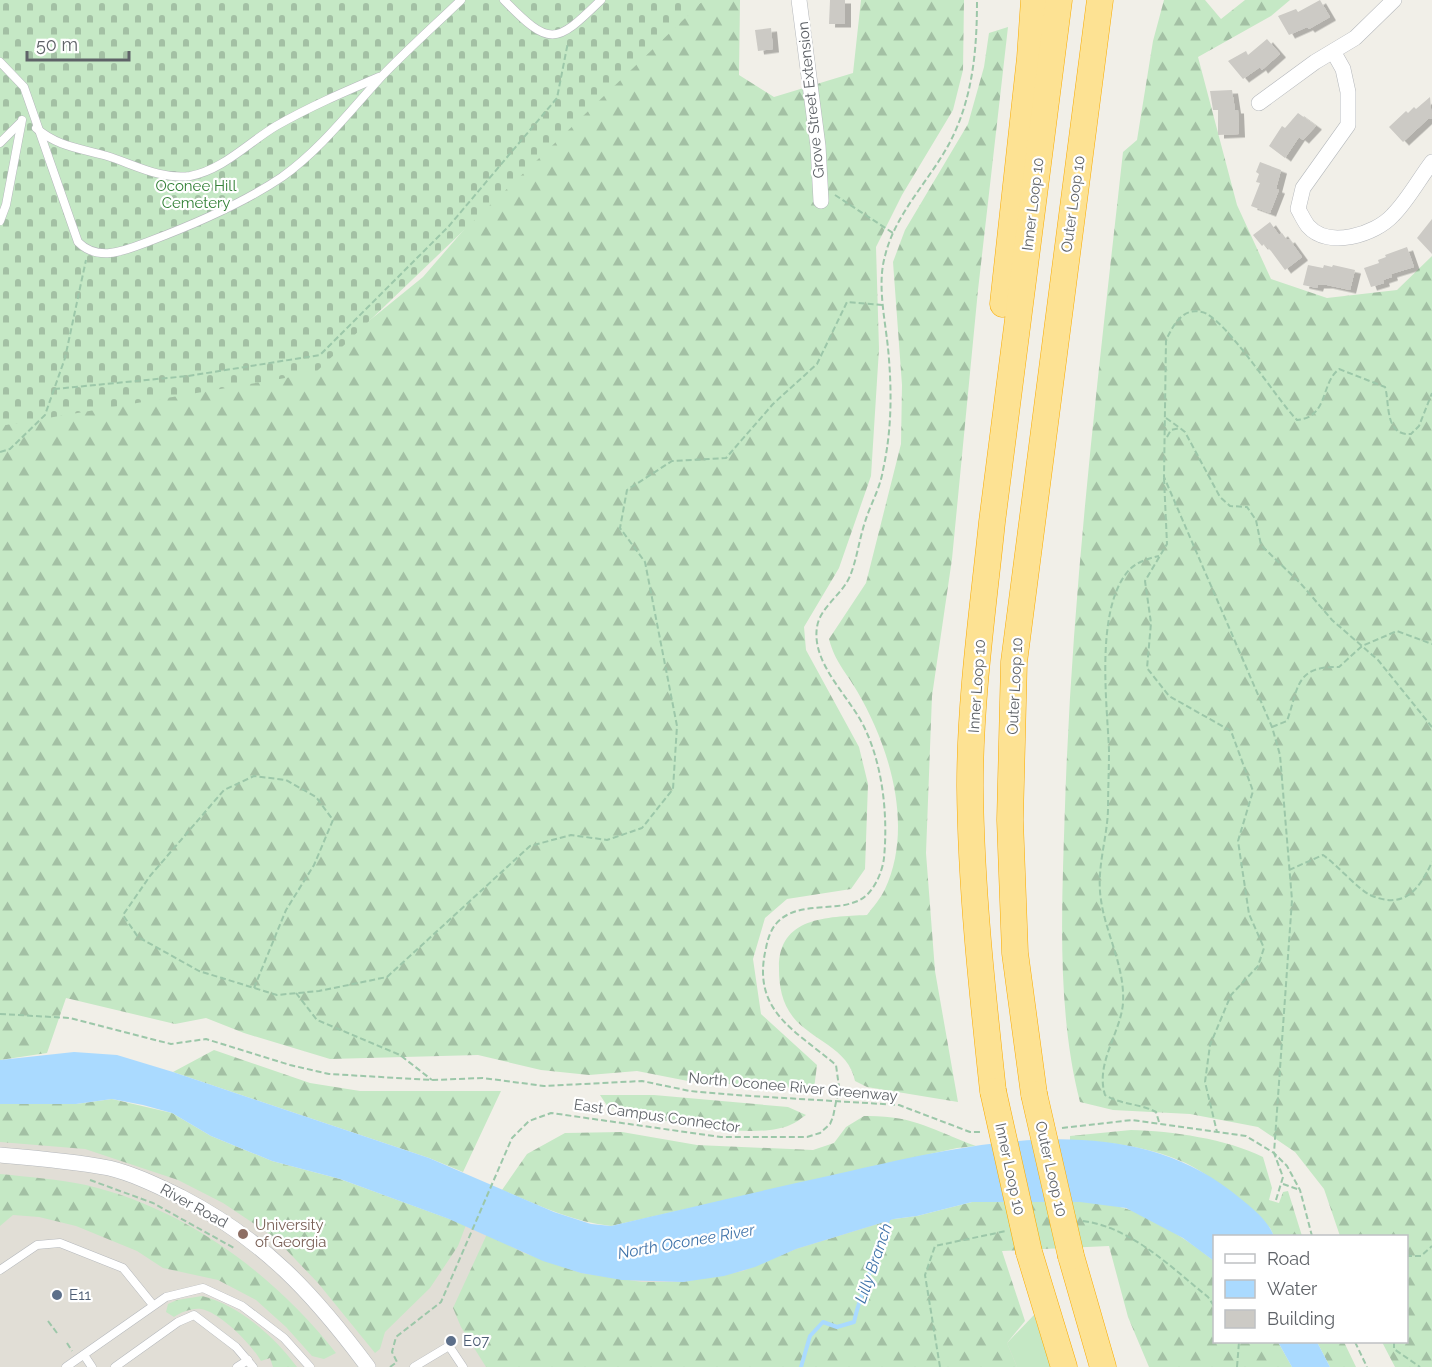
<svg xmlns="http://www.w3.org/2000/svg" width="1432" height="1367" font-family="Raleway,sans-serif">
	<defs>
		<pattern id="forest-firs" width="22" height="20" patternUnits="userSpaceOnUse" patternTransform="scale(1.5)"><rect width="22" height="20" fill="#c5e8c5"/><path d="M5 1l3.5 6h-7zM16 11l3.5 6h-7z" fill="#a3c0a4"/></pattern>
		<pattern id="cemetery-stones" width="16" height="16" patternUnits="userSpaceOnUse" patternTransform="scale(1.5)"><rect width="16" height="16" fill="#c5e8c5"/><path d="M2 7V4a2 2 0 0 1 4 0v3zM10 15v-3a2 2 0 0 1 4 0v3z" fill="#a3c0a4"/></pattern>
		<filter id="shadow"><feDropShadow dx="6" dy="3.5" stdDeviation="0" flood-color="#0004"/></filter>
	</defs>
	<rect width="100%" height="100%" fill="#f1efe8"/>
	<!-- education -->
	<polygon fill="#e1ded6" points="0,1104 449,1219 505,1243 894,1219 1032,1367 0,1367"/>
	<!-- green -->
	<polygon fill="#c5e8c5" points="1034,1315 1051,1367 1017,1367 1007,1343"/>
	<!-- forest -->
	<g fill="url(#forest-firs)">
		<polygon points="597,0 740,0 739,75 774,97 853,73 861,0 964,0 963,70 953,110 902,195 876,247 879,349 871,476 839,568 804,627 806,650 859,747 868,784 865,869 851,889 787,899 765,918 753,959 761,1014 817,1065 814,1089 693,1082 637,1071 589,1075 541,1070 478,1055 330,1059 244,1033 206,1018 175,1024 66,998 47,1053 0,1060 0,381 322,359 423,277 532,151"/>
		<path d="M 1164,0 L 1205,0 L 1221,19 L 1245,0 L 1290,0 L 1271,16 L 1198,57 L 1237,205 L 1271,279 L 1327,298 L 1397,290 L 1432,256 L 1432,1367 L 1395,1367 L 1382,1342 L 1406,1342 L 1406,1236 L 1340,1236 L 1324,1189 L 1295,1152 L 1258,1127 L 1190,1114 L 1113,1110 L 1080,1102 C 1056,1009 1062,902 1065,806 C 1072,587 1099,369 1123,152 L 1137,140 L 1153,41 Z"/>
		<path d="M 1008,27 L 978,290 L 952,559 L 932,696 L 926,853 L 935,971 L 958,1102 L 867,1087 L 855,1081 C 849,1048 811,1040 793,1017 C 782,1003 779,986 779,969 C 778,917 826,917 867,915 C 873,907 881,898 885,889 C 914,827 890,747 857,691 C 846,672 835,662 829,639 L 866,583 L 901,444 L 902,385 L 893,262 L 905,230 L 968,124 L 984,67 L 989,33 Z"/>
		<polygon points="214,1050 310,1083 360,1091 501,1091 463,1172 429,1158 173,1072"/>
		<path d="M 600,1095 L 654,1095 L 788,1107 L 806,1115 C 801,1118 796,1123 790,1125 C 752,1142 649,1119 608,1107 Z"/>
		<polygon points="112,1099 172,1113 211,1136 272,1161 340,1179 466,1225 458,1246 430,1288 385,1332 380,1349 375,1353 318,1283 274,1237 223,1203 178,1180 85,1149 0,1142 0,1104 76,1104"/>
		<path d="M 864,1116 C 914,1115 932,1130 976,1146 L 957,1148 L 611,1226 C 573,1222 538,1205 502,1190 L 527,1154 L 565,1133 L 622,1132 L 697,1145 L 813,1150 L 834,1143 L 846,1127 Z"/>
		<path d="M 1131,1130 C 1172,1131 1227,1139 1263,1157 L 1272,1188 L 1269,1200 L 1279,1203 L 1283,1192 L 1288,1191 L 1302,1236 L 1274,1236 L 1270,1228 C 1250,1211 1230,1192 1209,1177 C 1172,1149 1115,1142 1070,1140 L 1070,1136 Z"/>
		<path d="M 0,1174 C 29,1177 58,1179 86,1185 C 185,1208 274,1274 336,1353 L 324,1359 L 312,1356 L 286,1327 L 256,1300 L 218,1280 L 163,1268 L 137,1251 L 76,1226 L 39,1217 L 13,1215 L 0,1226 Z"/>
		<path d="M 1040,1201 C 1068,1201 1100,1200 1127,1209 C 1155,1218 1192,1243 1214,1261 L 1214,1342 L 1278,1342 L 1292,1367 L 1149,1367 L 1128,1317 L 1109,1246 L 1002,1251 L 1025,1321 L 1007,1343 L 1017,1367 L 486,1367 L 461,1327 L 453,1308 L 487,1234 L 524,1253 L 581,1273 L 642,1282 L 683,1282 L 743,1271 L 796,1249 L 894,1219 L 917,1216 L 972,1202 Z"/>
		<path d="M 202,1296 C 239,1305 274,1336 297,1367 L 273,1367 L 270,1358 L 261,1361 C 252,1345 220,1312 201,1309 C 191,1308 182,1312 174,1317 L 166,1312 L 168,1304 L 177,1300 Z"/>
		<polygon points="1317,1342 1344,1342 1356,1367 1330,1367"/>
	</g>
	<!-- cemetery -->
	<polygon fill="url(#cemetery-stones)" points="0,0 704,0 315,373 0,426"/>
	<!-- water -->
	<g fill="#aadaff">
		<path d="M 74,1052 L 117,1055 L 173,1072 L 429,1158 L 554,1212 L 591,1224 L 611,1226 C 683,1209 756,1192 828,1176 C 955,1148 1116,1103 1231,1191 C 1246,1203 1267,1218 1274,1236 L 1214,1236 L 1214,1261 L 1183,1238 L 1126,1208 L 1080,1202 L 972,1202 L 917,1216 L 894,1219 L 796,1249 L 755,1267 L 724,1276 L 683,1282 L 622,1280 L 581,1273 L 543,1261 L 449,1219 L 340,1179 L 272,1161 L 211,1136 L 172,1113 L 143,1105 L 112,1099 L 76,1104 L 0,1104 L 0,1060 Z"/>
		<polygon points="1278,1342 1317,1342 1330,1367 1292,1367"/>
	</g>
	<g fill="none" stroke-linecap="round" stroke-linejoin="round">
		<!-- stream -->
		<path stroke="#aadaff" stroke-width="4" d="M 801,1367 L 810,1336 L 823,1322 L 837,1327 L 854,1322 C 862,1285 880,1253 889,1216"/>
	</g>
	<!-- building -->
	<g fill="#cccac5" filter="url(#shadow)">
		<polygon points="830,0 845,0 845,24 829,24"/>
		<polygon points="1320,0 1330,17 1309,29 1307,27 1289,35 1278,16 1296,9 1298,12"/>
		<polygon points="771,28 773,49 758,51 755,30"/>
		<polygon points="1267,39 1280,54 1262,70 1260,67 1243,79 1228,61 1246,51 1248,55"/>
		<polygon points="1232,90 1235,110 1238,110 1239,134 1218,135 1218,110 1213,110 1210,91"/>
		<polygon points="1430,97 1432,119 1429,118 1403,142 1389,127 1406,111 1408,113 1414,107 1416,109"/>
		<polygon points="1298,113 1316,126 1303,140 1299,137 1285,158 1269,146 1282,126 1285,128"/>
		<polygon points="1260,162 1281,170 1276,189 1279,190 1270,213 1251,206 1260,183 1256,182 1259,174 1256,172"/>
		<polygon points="1432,219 1432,254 1417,238"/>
		<polygon points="1270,222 1279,235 1282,233 1287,240 1289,239 1302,257 1285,270 1271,251 1264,244 1262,246 1253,235"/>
		<polygon points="1407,247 1414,267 1391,274 1392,277 1383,280 1384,283 1371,287 1364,268 1379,263 1378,260 1386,257 1385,255"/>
		<polygon points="1308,265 1323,268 1324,265 1332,267 1333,265 1355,270 1350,290 1327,285 1318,285 1317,288 1303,285"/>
	</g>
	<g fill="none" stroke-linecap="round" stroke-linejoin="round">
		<!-- lane casing -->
		<g stroke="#b5b8bc" stroke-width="9">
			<g id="lane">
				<path d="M 504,0 C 550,47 555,45 601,0"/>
				<path d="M 0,62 L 24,87 L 78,242 C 99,263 126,250 150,241 C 195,224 242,204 282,177 C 321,149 349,112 382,76 C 407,50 435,25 461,0"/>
				<path d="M 36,128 C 58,147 80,148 107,156 C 133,164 161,180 190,176 C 223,170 249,142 276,126 C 309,107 344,92 379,77"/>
				<polyline points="0,143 20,123"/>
				<polyline points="0,221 6,205 22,120"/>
				<polyline points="0,1270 37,1245 60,1243 123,1268 153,1305"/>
				<polyline points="84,1355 92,1367"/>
				<polyline points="66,1367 166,1297 203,1288 242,1306 284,1338 310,1367"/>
				<polyline points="115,1367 178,1322 194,1315 236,1347 253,1367"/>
				<polyline points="237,1367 248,1360"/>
				<polyline points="414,1367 449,1346 463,1367"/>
			</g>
		</g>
		<!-- street casing -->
		<g stroke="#b5b8bc" stroke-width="16">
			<g id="street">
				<polyline points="799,0 818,146 821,201"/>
				<path d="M 1334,53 L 1343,69 L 1348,92 L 1348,125 L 1303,188 L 1298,209 C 1301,214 1304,221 1308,226 C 1328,249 1375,235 1393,215 C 1408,200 1419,179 1432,162"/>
				<polyline points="1259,103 1315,62 1355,38 1394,0"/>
				<path d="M 0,1155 C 36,1158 73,1161 109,1168 C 134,1174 158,1186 181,1197 C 264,1240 313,1293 368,1367"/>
			</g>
		</g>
		<!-- highway casing -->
		<g stroke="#f9ab00" stroke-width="27">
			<g id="highway">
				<polyline points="1003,304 1030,58 1034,0"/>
				<path d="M 993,1091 C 982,989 971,888 970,786 C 970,698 983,609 992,522 L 1059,0"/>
				<polyline points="1034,1094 1015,953 1010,820 1014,662 1100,0"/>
				<polyline points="1029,1252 1064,1367"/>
				<polyline points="1071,1256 1103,1367"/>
			</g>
		</g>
		<!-- path -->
		<g stroke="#9cc7a9" stroke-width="2" stroke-dasharray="6 3" stroke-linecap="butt">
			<polyline points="835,195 893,233"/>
			<polyline points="54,389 188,376 320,355 449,226 557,98 568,42"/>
			<polyline points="1166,418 1180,428"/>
			<polyline points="1167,437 1171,430 1180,428 1185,432 1220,497 1230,506 1247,507 1256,520 1261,545 1302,585 1332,620 1378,660 1432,727"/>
			<polyline points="0,452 10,449 45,415 65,358 86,260"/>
			<polyline points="1164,478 1167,544 1145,581 1151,623 1147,668 1169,696 1231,731 1253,791 1238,841 1249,914 1264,948 1258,966 1231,995 1210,1045 1205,1082 1217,1132"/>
			<path d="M 1272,727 L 1287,721 C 1299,687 1295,666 1339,667 L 1362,646 L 1397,631 L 1432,644"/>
			<path d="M 1289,870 L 1323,855 C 1337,865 1358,889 1370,895 C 1404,910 1419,890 1432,862"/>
			<polyline points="254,988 286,910 314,865 333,820 316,797 286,780 254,776 224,790 150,876 123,915 138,937 199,971 277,995 319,991 387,977 530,846 571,835 607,840 642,828 673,789 677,726 645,562 620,528 627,490 672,461 726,458 773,404 817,364 847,302 883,305"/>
			<polyline points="296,993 317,1020 400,1055 432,1080"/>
			<polyline points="0,1014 70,1018 171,1044 206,1039 290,1065 329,1074 432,1080 483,1078 544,1086 642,1081 690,1091 735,1095 899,1105 970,1132 982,1132"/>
			<path d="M 1159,1122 L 1156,1112 C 1139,1103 1121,1105 1105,1095 C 1095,1063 1121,1032 1123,1003 C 1125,966 1106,935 1101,900 C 1096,869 1107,840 1108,810 C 1108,790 1109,770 1109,750 C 1107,703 1096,616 1125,575 C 1133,563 1146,559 1159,556"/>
			<polyline points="1062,1128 1132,1120 1246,1136 1274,1153 1287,1166 1300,1190 1312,1236"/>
			<polyline points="90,1180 153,1203 234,1248"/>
			<polyline points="1283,1184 1300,1190"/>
			<path d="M 1276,1200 L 1283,1177 L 1274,1153 L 1292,900 L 1280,755 L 1272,727 L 1164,477 L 1166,340 C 1173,326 1182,307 1202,312 C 1225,317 1277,400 1297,420 C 1329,417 1320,384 1339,369 L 1385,387 C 1390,403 1384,436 1411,434 L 1419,426 L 1432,393"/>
			<path d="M 1083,1221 C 1131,1227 1172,1268 1208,1297 L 1214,1306"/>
			<polyline points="1406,1256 1421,1256 1432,1246"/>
			<polyline points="48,1321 57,1333"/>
			<polyline points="1355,1342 1367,1367"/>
			<polyline points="1394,1342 1394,1349 1420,1367"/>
			<polyline points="67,1343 72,1351"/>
			<path d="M 390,1367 L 397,1362 L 392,1352 L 396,1337 L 441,1302 L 512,1138 L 529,1121 L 551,1113 L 721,1137 L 807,1137 L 820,1133 L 830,1124 L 833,1117 L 839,1087 L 836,1065 C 795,1030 751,1011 766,948 C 769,933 774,921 789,914 C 810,904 834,910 855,902 C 872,897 882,874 884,858 C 888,817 883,768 866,731 C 852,698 811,665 817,627 C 820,607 842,595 850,576 C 857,559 859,540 865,522 C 870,505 880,489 883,470 C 892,429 892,390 888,348 C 885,319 877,284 885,256 C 895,214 929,181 949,144 C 973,99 977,49 977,0"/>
			<polyline points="940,1367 925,1275 935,1246 1006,1231"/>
			<polyline points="1237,1367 1239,1342"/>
		</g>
		<!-- lane -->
		<use href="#lane" stroke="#fff" stroke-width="8"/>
		<!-- street -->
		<use href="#street" stroke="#fff" stroke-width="15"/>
		<!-- highway -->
		<use href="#highway" stroke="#fde293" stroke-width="26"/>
		<!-- highway-bridge casing -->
		<g stroke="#f9ab00" stroke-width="27" stroke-linecap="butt">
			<g id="highway-bridge">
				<polyline points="993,1091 1029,1252"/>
				<polyline points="1034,1094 1071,1256"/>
			</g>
		</g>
		<!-- highway-bridge -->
		<use href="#highway-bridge" stroke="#fde293" stroke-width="26"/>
	</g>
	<!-- markers -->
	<circle fill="#8d6e63" stroke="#fff" stroke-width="2" cx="243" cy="1234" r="6"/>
	<g fill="#5c6f8a" stroke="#fff" stroke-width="2">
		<circle cx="57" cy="1295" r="6"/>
		<circle cx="451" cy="1341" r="6"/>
	</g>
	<g text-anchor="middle" stroke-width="4.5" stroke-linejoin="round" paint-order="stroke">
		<!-- street labels -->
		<g font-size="15" fill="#5f6368" stroke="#fff">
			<text transform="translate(811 100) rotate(-96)" y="5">Grove Street Extension</text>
			<text transform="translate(1033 204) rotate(-83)" y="5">Inner Loop 10</text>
			<text transform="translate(1073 204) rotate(-82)" y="5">Outer Loop 10</text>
			<text transform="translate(977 686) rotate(-86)" y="5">Inner Loop 10</text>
			<text transform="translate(1015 686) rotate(-87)" y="5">Outer Loop 10</text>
			<text transform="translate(793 1087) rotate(5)" y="5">North Oconee River Greenway</text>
			<text transform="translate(657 1116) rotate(8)" y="5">East Campus Connector</text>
			<text transform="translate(1010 1169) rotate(78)" y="5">Inner Loop 10</text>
			<text transform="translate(1051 1169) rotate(77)" y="5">Outer Loop 10</text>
			<text transform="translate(194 1206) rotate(29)" y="5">River Road</text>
		</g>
		<!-- park labels -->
		<g font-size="15" fill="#348238" stroke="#fff">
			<text x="196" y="191">Oconee Hill<tspan x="196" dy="17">Cemetery</tspan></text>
		</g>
		<!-- education labels -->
		<g font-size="15" fill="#785e54" stroke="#fff" text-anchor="start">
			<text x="255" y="1230">University<tspan x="255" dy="17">of Georgia</tspan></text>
		</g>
		<!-- service labels -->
		<g font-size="15" fill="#4e5e75" stroke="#fff" text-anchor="start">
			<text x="69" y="1300">E11</text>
			<text x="463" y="1346">E07</text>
		</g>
		<!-- water labels -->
		<g font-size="16" font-style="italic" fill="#4174aa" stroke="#fff">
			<text transform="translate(686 1241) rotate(-10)" y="6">North Oconee River</text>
			<text transform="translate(873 1263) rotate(-71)" y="6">Lilly Branch</text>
		</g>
	</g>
	<!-- legend -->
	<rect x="1213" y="1235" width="195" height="108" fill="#ffffff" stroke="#bfc1c3" stroke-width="1.5"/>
	<rect x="1225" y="1254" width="30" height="9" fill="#ffffff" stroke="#bfc1c3" stroke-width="1.5"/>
	<text x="1267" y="1265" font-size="18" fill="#5f6368">Road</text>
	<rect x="1225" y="1280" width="30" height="18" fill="#aadaff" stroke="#bfc1c3" stroke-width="1.5"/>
	<text x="1267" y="1295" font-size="18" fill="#5f6368">Water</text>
	<rect x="1225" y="1310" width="30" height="18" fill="#cccac5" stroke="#bfc1c3" stroke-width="1.5"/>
	<text x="1267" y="1325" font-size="18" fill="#5f6368">Building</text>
	<!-- scale -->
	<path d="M27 51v9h102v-9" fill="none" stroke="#5f6368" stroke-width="3"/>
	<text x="36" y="51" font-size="18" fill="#5f6368" stroke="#ffffff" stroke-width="4.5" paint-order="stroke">50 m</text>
</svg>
